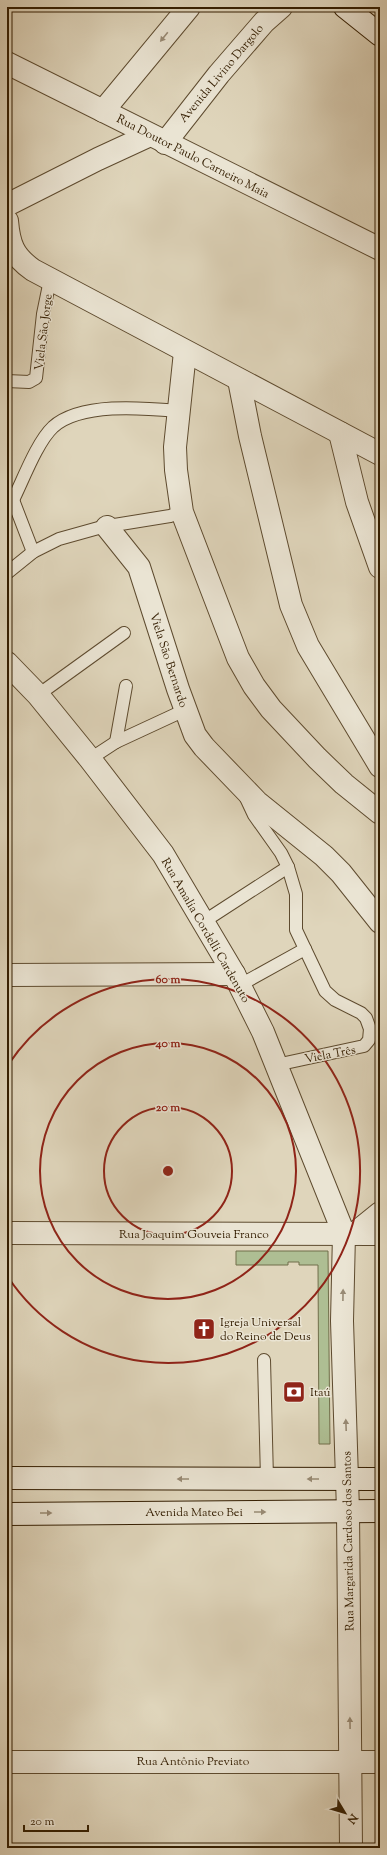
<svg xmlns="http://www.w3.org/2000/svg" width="387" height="1855" font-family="'Sorts Mill Goudy',serif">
	<rect width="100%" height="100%" fill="#dfd5bb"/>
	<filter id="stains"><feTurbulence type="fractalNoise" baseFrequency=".005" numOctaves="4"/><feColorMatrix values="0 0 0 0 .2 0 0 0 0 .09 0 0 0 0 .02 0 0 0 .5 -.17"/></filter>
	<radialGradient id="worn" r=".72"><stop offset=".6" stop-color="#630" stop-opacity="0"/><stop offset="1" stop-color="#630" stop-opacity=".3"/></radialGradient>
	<!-- green -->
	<polygon fill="#aebe93" stroke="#706e4a" points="236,1251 328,1251 330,1444 319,1444 318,1265 299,1265 299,1262 288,1262 288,1265 236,1265"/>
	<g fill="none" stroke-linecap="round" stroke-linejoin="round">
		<!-- lane casing -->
		<g stroke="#5e4b2f" stroke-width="14">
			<g id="lane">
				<polyline points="7,381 29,382 36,378 43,314 50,280"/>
				<polyline points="7,491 13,500 33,552"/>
				<path d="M 13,500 C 23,480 37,442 53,427 C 81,402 144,408 179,411"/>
				<polyline points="7,573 33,552 59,539 102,527 170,516 182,512"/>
				<polyline points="38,695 124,633"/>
				<polyline points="116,742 126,686"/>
				<polyline points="90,759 116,742 185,710"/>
				<polyline points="246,798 254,815 281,853 288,867 296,894 296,930 325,991 335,1000 361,1013 366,1018 370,1029 369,1040 364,1046 276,1065"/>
				<polyline points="203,922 288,867"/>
				<polyline points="240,985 305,949"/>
				<polyline points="264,1360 267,1479"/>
			</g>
		</g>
		<!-- street casing -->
		<g stroke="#5e4b2f" stroke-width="24">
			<g id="street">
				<polyline points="7,63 380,249"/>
				<polyline points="103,111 189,7"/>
				<polyline points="165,143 219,74 264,22 281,7"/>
				<polyline points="7,205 98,159 150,135"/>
				<path d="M 7,221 C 9,244 13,256 33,270 L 380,454"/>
				<polyline points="185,352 175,447 176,470 182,512 238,658 254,686 271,709 317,758 344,784 380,813"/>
				<polyline points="239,380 250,436 291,605 308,646 380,766"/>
				<polyline points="340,433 357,502 380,567"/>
				<polyline points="107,527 139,567 178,689 195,735 204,747 257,802 324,856 341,873 380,922"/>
				<polyline points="7,663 38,695 90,759 163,854 234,974 263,1032 344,1234 342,1321 348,1511 351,1848"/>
				<polyline points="7,975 234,974"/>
				<polyline points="7,1233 380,1234"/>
				<polyline points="354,1234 380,1213"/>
				<polyline points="7,1762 380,1762"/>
			</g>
		</g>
		<!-- secondary casing -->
		<g stroke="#331d00" stroke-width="24">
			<g id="secondary">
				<polyline points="345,7 380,35"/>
				<polyline points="7,1478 380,1479"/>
				<polyline points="7,1514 380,1511"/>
			</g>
		</g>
		<!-- lane -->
		<use href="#lane" stroke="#eae4d3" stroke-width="12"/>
		<!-- street -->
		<use href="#street" stroke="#eae4d3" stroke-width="22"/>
		<!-- secondary -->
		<use href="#secondary" stroke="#eae4d3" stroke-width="22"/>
	</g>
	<!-- one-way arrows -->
	<defs><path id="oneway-solid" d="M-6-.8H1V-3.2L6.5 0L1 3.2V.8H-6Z"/></defs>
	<g fill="#988a74">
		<use href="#oneway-solid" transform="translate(164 37) rotate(129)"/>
		<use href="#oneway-solid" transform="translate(343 1295) rotate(-89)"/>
		<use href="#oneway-solid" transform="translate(346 1425) rotate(-92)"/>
		<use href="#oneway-solid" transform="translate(183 1479) rotate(-180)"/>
		<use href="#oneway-solid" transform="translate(313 1479) rotate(-180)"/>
		<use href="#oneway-solid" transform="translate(260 1512)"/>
		<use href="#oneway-solid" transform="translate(46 1513)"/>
		<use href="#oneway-solid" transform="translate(350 1723) rotate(-91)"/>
	</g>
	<!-- distance rings -->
	<g fill="none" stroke="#8f2418" stroke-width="2">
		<circle cx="168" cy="1171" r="64"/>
		<circle cx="168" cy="1171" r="128"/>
		<path d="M8 1065A192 192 0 1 1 8 1277"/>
	</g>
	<!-- icons -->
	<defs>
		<g id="church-square" transform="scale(1.15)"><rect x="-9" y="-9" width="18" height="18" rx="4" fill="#8f2418" stroke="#eae4d3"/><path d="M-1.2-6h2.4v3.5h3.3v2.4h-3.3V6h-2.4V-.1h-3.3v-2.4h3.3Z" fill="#fff"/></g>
		<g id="bank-square" transform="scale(1.15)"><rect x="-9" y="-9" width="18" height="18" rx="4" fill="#8f2418" stroke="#eae4d3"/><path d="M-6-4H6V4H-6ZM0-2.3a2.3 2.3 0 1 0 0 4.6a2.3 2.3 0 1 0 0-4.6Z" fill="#fff"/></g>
	</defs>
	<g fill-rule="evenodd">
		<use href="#church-square" x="204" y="1329"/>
		<use href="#bank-square" x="294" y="1392"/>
	</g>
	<g text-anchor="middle" stroke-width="3" stroke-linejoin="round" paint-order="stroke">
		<!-- street labels -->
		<g font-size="12" fill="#331d00" stroke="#eae4d3">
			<text transform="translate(221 73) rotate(-50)" y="4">Avenida Livino Dargolo</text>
			<text transform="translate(193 156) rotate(27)" y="4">Rua Doutor Paulo Carneiro Maia</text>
			<text transform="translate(43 332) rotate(-83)" y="4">Viela São Jorge</text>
			<text transform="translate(169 660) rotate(72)" y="4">Viela São Bernardo</text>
			<text transform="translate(206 930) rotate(60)" y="4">Rua Amalia Cordelli Cardenuto</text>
			<text transform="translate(330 1054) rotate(-11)" y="4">Viela Três</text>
			<text x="194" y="1238">Rua Joaquim Gouveia Franco</text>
			<text x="194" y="1516">Avenida Mateo Bei</text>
			<text transform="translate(348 1541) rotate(-91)" y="4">Rua Margarida Cardoso dos Santos</text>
			<text x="193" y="1765">Rua Antônio Previato</text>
		</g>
		<!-- poi labels -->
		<g font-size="12" fill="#331d00" stroke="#eae4d3" text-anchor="start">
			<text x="220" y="1326">Igreja Universal<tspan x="220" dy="14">do Reino de Deus</tspan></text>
			<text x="310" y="1396">Itaú</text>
		</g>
	</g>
	<circle cx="168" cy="1171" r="6" fill="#8f2418" stroke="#eae4d3" stroke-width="2"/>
	<g font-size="12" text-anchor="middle" font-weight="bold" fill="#8f2418" stroke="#eae4d3" stroke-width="3" stroke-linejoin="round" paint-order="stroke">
		<text x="168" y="983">60 m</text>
		<text x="168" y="1047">40 m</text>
		<text x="168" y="1111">20 m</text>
	</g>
	<!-- margin -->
	<rect width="387" height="1855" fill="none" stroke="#dfd5bb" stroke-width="24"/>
	<rect x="8" y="8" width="371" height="1839" fill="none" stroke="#331d00" stroke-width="2"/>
	<rect x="12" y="12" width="363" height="1831" fill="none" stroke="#331d00"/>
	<!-- north arrow -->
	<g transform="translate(345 1813) rotate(128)" stroke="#eae4d3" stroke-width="3" paint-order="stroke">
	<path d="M0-3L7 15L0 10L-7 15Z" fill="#331d00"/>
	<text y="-6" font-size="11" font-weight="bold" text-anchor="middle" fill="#331d00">N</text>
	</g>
	<!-- scale -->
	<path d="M24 1825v6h64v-6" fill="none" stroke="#331d00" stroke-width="2"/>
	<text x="30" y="1825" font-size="12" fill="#331d00" stroke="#eae4d3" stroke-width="3" paint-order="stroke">20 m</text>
	<rect width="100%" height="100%" filter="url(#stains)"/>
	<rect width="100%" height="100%" fill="url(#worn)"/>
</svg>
